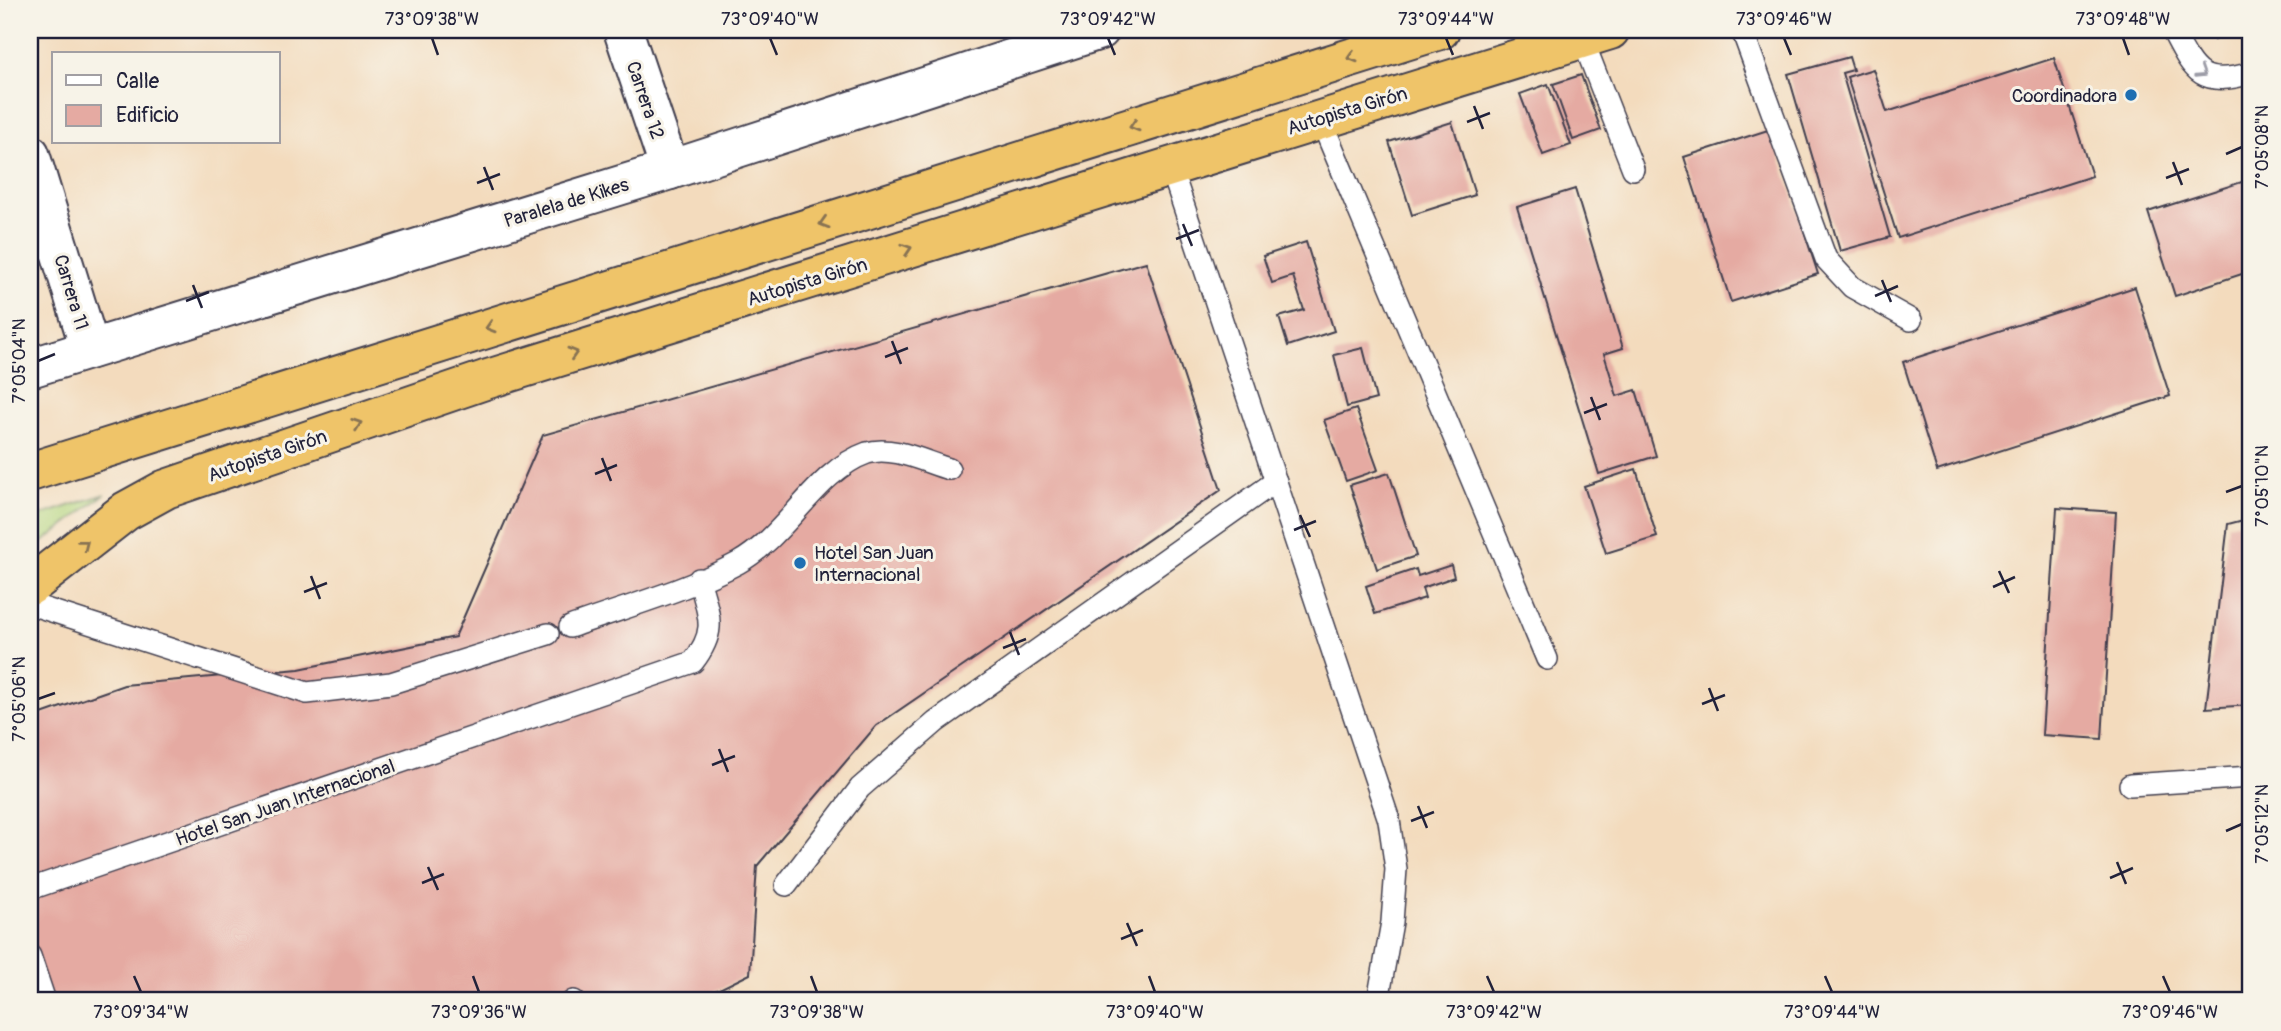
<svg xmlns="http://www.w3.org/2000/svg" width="2281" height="1031" font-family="Pangolin,sans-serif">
	<rect width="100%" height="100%" fill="#f7f3e8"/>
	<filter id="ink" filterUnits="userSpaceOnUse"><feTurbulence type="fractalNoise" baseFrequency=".0143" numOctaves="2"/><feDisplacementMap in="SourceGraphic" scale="14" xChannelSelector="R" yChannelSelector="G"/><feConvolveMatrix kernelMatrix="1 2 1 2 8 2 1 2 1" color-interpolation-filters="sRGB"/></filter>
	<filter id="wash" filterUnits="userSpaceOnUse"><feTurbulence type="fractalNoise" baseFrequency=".00686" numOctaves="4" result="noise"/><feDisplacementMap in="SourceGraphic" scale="28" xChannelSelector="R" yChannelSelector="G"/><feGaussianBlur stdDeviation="1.57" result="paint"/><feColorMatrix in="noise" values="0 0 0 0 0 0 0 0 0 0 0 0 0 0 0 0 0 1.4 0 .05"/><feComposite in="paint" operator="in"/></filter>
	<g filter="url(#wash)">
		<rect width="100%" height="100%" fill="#f3dbbd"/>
		<!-- green -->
		<polygon fill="#b4d57d" stroke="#6b7c5c" stroke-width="2" points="105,494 30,552 30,519"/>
		<g id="blocks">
			<!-- building -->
			<g fill="#e5aaa2">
				<polygon points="2210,30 2243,30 2214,40"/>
				<polygon points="1849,57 1853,70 1842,73 1890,237 1840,251 1788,74"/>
				<polygon points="2054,58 2092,176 1898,238 1847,77 1873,69 1887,112"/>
				<polygon points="1581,75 1601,130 1573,140 1553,84"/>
				<polygon points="1548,84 1571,145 1543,155 1520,94"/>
				<polygon points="1452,122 1475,195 1412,215 1389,142"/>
				<polygon points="1771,129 1818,274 1731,302 1684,157"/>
				<polygon points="2251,179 2251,271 2175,296 2148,212"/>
				<polygon points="1575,189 1623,348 1604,354 1617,396 1636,390 1656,456 1599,474 1517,207"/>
				<polygon points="1306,242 1334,331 1288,346 1279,317 1304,310 1293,276 1272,283 1263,256"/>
				<polygon points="1146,262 1221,490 876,726 757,866 750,974 695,1001 34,1001 30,986 30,718 124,685 299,669 455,637 543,435"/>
				<polygon points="2135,287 2170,396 1937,471 1903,362"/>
				<polygon points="1363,348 1376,399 1347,407 1334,355"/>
				<polygon points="1356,409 1378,470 1346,481 1324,420"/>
				<polygon points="1636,469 1657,537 1606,553 1584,486"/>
				<polygon points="1389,473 1416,556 1377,569 1350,485"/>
				<polygon points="2057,508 2116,512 2102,739 2042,735"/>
				<polygon points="2251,518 2251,705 2206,708 2228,524"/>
				<polygon points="1451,565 1454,577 1422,588 1425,598 1375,614 1366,586 1416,569 1418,576"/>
			</g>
		</g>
	</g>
	<g filter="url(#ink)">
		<use href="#blocks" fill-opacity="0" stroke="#413e4e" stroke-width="2"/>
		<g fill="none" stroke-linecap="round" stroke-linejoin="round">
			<!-- service casing -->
			<g stroke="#413e4e" stroke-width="24">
				<g id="service">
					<polyline points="1742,30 1826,259 1852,287 1911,320"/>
					<path d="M 2172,30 C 2194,72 2200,88 2251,73"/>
					<polyline points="1582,38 1633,169"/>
					<polyline points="1320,118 1547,659"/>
					<polyline points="1170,165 1389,820 1396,869 1392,922 1378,1001"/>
					<polyline points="30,604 307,693 391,683 548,634"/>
					<path d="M 570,627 C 622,608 690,589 738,563 C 787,536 816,471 867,453 C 892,445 925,462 949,469"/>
					<polyline points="2130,785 2251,777"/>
					<polyline points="786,885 860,788 936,722 1276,481"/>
					<path d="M 30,889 L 693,662 C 718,630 709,616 699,579"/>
					<polyline points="30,956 45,1001"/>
					<polyline points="573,1001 574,1001"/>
				</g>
			</g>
			<!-- minor casing -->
			<g stroke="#413e4e" stroke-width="42">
				<g id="minor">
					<polyline points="623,30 670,170"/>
					<polyline points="30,154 90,349"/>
					<polyline points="30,368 670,170 1100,30"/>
				</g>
			</g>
			<!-- trunk casing -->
			<g stroke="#413e4e" stroke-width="42">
				<g id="trunk">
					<polyline points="30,472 1440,30"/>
					<polyline points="30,586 126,511 166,489 485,380 1610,30"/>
				</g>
			</g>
			<!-- service -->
			<use href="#service" stroke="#fff" stroke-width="21"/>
			<!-- minor -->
			<use href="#minor" stroke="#fff" stroke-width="38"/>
			<!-- trunk -->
			<use href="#trunk" stroke="#efc469" stroke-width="38"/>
		</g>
		<!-- one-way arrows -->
		<defs><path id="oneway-chevron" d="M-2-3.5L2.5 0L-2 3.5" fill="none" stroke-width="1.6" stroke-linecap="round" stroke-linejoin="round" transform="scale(1.75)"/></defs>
		<g stroke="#887352">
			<use href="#oneway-chevron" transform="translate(1352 57) rotate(163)"/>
			<use href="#oneway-chevron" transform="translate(1134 126) rotate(163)"/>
			<use href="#oneway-chevron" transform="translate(824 223) rotate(163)"/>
			<use href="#oneway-chevron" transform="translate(907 249) rotate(-18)"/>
			<use href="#oneway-chevron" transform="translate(490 327) rotate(163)"/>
			<use href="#oneway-chevron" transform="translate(573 353) rotate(-17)"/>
			<use href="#oneway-chevron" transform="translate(357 424) rotate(-19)"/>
			<use href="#oneway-chevron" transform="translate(84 544) rotate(-38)"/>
		</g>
		<use stroke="#9c9ca7" href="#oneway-chevron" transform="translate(2201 73) rotate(33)"/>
	</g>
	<!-- ticks -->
	<path fill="none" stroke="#22223b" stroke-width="2.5" d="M 432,38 L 438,55M 770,38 L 777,55M 1108,38 L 1115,55M 1446,38 L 1453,55M 1784,38 L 1791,55M 2123,38 L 2129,55M 1474,106 L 1483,129M 1467,122 L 1490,113M 2226,154 L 2242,147M 2173,162 L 2182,185M 484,167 L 493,190M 2166,178 L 2189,169M 477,183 L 500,174M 1183,224 L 1192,246M 1176,239 L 1199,230M 1882,280 L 1891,302M 193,285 L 202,308M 1875,296 L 1898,286M 186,301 L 209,292M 892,341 L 901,364M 885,357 L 908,348M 38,361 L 55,354M 1591,397 L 1600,420M 1584,413 L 1607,404M 602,458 L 611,481M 595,474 L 617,465M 2226,492 L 2242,486M 1300,515 L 1310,537M 1294,530 L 1316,521M 1999,571 L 2009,593M 311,576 L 320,599M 1993,587 L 2015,577M 304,592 L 327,583M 1010,632 L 1019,655M 1003,648 L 1026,639M 1709,688 L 1718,711M 38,699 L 55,693M 1702,704 L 1725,695M 719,749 L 728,772M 712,765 L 735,756M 1418,806 L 1427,828M 1411,821 L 1434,812M 2226,831 L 2242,824M 2117,862 L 2126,884M 428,867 L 438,890M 2110,878 L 2133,868M 422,883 L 444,874M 1127,923 L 1137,946M 1121,939 L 1143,930M 134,976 L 141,992M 473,976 L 479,992M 811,976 L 817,992M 1149,976 L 1155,992M 1487,976 L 1494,992M 1825,976 L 1832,992M 2163,976 L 2170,992"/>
	<!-- markers -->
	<g fill="#1f6fb2" stroke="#f7f3e8" stroke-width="2.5">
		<circle cx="2131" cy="95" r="7"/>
		<circle cx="800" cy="563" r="7"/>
	</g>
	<g text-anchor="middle" stroke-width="6" stroke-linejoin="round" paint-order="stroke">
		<!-- poi labels -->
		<g font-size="19" fill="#22223b" stroke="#f7f3e8" text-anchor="end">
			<text x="2117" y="102">Coordinadora</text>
			<text x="814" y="559" text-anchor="start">Hotel San Juan<tspan x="814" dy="22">Internacional</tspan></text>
		</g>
		<!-- street labels -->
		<g font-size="19" fill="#22223b" stroke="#f7f3e8">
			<text transform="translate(646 100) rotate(71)" y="7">Carrera 12</text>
			<text transform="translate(1347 110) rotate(-17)" y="7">Autopista Girón</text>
			<text transform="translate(566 202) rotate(-17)" y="7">Paralela de Kikes</text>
			<text transform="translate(807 281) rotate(-17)" y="7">Autopista Girón</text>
			<text transform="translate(72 292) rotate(73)" y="7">Carrera 11</text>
			<text transform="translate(267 455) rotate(-19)" y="7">Autopista Girón</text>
			<text transform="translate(285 802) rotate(-19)" y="7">Hotel San Juan Internacional</text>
		</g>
	</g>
	<!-- margin -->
	<rect width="2281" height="1031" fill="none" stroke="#f7f3e8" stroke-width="77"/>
	<!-- legend -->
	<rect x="52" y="52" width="228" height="91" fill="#f7f3e8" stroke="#a29fa3" stroke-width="2"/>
	<rect x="66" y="75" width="35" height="10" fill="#ffffff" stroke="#a29fa3" stroke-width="2"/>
	<text x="116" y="88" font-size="21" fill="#22223b">Calle</text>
	<rect x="66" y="105" width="35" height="21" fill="#e5aaa2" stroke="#a29fa3" stroke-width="2"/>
	<text x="116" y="122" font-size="21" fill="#22223b">Edificio</text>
	<rect x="38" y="38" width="2204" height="954" fill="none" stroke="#22223b" stroke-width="2.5"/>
	<g font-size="18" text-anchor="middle" fill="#22223b">
		<text x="432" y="25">73°09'38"W</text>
		<text x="770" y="25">73°09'40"W</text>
		<text x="1108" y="25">73°09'42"W</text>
		<text x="1446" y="25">73°09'44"W</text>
		<text x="1784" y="25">73°09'46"W</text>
		<text x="2123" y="25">73°09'48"W</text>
		<text transform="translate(2262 147) rotate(-90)" y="6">7°05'08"N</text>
		<text transform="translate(19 361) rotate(-90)" y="6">7°05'04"N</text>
		<text transform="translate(2262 486) rotate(-90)" y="6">7°05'10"N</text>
		<text transform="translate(19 699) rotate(-90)" y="6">7°05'06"N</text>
		<text transform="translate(2262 824) rotate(-90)" y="6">7°05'12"N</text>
		<text x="141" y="1018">73°09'34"W</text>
		<text x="479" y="1018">73°09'36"W</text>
		<text x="817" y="1018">73°09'38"W</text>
		<text x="1155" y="1018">73°09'40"W</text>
		<text x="1494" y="1018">73°09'42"W</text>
		<text x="1832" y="1018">73°09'44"W</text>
		<text x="2170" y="1018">73°09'46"W</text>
	</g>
</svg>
